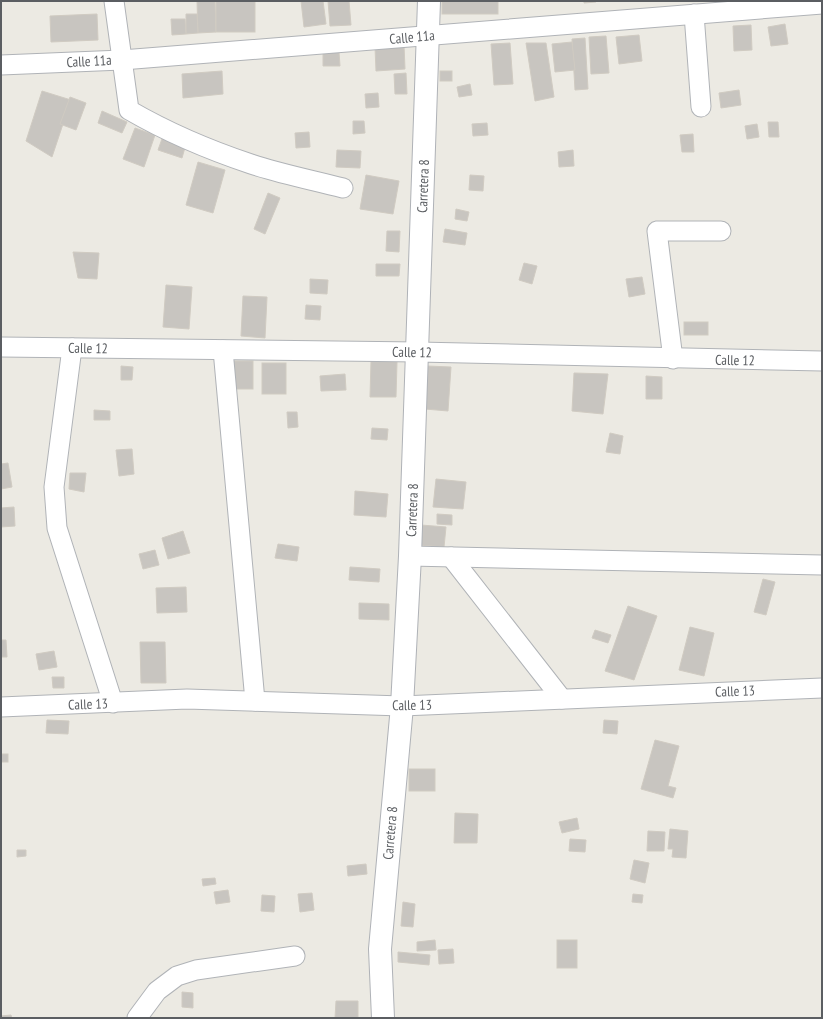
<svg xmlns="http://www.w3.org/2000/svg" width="823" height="1019" font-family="'PT Sans Narrow',sans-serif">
	<rect width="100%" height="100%" fill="#eceae3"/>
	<!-- building -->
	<g fill="#c8c5c0" stroke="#d0cbc2">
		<polygon points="197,1 215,1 216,32 198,33"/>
		<rect x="216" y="1" width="39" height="31"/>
		<polygon points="301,1 323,1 326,24 304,27"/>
		<polygon points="328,1 349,1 351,25 330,26"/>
		<rect x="442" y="1" width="56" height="13"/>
		<polygon points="584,1 595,1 596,2 584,3"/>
		<polygon points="97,14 98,40 51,42 50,16"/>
		<polygon points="186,14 197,14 198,33 186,34"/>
		<polygon points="171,19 185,19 186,34 172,35"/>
		<polygon points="785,24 788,44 771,46 768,27"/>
		<polygon points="751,25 752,50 734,51 733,26"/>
		<polygon points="639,35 642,61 619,64 616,37"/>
		<polygon points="606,36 609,73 591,74 589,37"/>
		<polygon points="585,38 588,89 575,90 572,39"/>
		<polygon points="572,42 575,70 555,72 552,44"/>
		<polygon points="510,43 513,84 494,85 491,44"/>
		<polygon points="526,43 546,43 554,97 535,101"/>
		<polygon points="404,45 405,69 376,71 375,47"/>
		<polygon points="339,52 340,66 323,66 323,53"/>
		<polygon points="222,71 223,94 183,98 182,74"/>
		<rect x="440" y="71" width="12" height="10"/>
		<polygon points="406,73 407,94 395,94 394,74"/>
		<polygon points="470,84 472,95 459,97 457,87"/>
		<polygon points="739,90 741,105 721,108 719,93"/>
		<polygon points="42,91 71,100 52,157 26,141"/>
		<polygon points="378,93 379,107 366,108 365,94"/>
		<polygon points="70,97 86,103 76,130 60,124"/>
		<polygon points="102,111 127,122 122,133 98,123"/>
		<polygon points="353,121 364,121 365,133 353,134"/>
		<polygon points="768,122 778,122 779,137 769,137"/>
		<polygon points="487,123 488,135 473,136 472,124"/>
		<polygon points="757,124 759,137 747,139 745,126"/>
		<polygon points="135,128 155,135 144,167 123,159"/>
		<polygon points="309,132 310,147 296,148 295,133"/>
		<polygon points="693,134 694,152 682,152 680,135"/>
		<polygon points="163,136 186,144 182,158 158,150"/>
		<polygon points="337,150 361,151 360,168 336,167"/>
		<polygon points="573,150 574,166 559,167 558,152"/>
		<polygon points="198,162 225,170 213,213 186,205"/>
		<polygon points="366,175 399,181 393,214 360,209"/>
		<polygon points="470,175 484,176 483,191 469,190"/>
		<polygon points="268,193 280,198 265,234 254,229"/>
		<polygon points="456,209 469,212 467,221 455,219"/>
		<polygon points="445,229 467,233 465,245 443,242"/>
		<polygon points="387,231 400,231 399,252 386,251"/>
		<polygon points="73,252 99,253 97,279 78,278"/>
		<polygon points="524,263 537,266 532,284 519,280"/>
		<polygon points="376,264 400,264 399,276 376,276"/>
		<polygon points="642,277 645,294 629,297 626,279"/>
		<polygon points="310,279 328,280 327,294 310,293"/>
		<polygon points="166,285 192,287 189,329 163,327"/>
		<polygon points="243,296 267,297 265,338 241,336"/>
		<polygon points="306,305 321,306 320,320 305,319"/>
		<rect x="684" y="322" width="24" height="13"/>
		<rect x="229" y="361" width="24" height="28"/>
		<polygon points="371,361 397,362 396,397 370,397"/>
		<rect x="262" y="363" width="24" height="31"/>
		<polygon points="121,366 133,367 132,380 121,380"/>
		<polygon points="427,366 451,367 448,411 425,409"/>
		<polygon points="574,373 608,374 603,414 572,411"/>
		<polygon points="345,374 346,390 321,391 320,376"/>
		<polygon points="646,376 662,377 662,399 646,399"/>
		<polygon points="94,410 110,411 110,420 94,420"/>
		<polygon points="287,412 297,412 298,427 288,428"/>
		<polygon points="372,428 388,429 387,440 371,439"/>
		<polygon points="610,433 623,436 620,454 606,452"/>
		<polygon points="132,449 134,474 119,476 116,450"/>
		<polygon points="8,463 12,487 1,489 1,464"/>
		<polygon points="70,473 86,473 84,492 69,489"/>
		<polygon points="436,479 466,482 463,509 433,507"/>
		<polygon points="355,491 388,494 386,517 354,515"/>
		<polygon points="14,507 15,526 1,527 1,508"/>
		<polygon points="437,514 452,515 452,525 437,524"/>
		<polygon points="421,525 446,527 444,547 419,545"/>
		<polygon points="183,531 190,553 168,559 162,538"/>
		<polygon points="278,544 299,547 297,561 275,558"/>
		<polygon points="155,550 159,565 143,569 139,554"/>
		<polygon points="350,567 380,569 379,582 349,580"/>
		<polygon points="763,579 775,582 766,615 754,612"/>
		<polygon points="186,587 187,612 157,613 156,588"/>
		<polygon points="359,603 389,604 389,620 359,619"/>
		<polygon points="628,606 657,616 634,680 605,671"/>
		<polygon points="690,627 714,633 704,676 679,670"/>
		<polygon points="595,630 611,635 608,643 592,638"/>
		<polygon points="1,640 6,640 7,657 1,657"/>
		<polygon points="140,642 165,642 166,683 141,683"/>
		<polygon points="54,651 57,667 39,670 36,654"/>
		<polygon points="52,677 64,677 64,688 53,688"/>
		<polygon points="47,720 69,721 68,734 46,733"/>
		<polygon points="604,720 618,721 617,734 603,733"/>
		<polygon points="655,740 679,746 668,786 676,788 673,798 641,789"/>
		<rect x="1" y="754" width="7" height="8"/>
		<rect x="409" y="769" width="26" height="22"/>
		<polygon points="455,813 478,814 477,843 454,843"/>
		<polygon points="577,818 579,829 562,833 559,822"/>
		<polygon points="670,829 688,831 686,858 672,857 673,849 668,849"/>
		<polygon points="648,831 665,832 664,851 647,851"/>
		<polygon points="570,839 586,840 585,852 569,851"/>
		<polygon points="17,850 26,850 26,856 17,857"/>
		<polygon points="634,860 649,863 645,883 630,879"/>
		<polygon points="366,864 367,874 348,876 347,866"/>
		<polygon points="215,878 216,884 203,886 202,879"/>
		<polygon points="228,890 230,902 216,904 214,892"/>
		<polygon points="312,893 314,910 300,912 298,894"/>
		<polygon points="633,894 643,895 642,903 632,902"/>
		<polygon points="262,895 275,896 274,912 261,911"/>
		<polygon points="403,902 415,904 413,927 401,926"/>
		<polygon points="435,940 436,950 417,951 417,942"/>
		<rect x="557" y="940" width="20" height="28"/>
		<polygon points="453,949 454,963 439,964 438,950"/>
		<polygon points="398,952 430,955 429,965 398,962"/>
		<polygon points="182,992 193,993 193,1008 182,1007"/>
		<polygon points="336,1001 358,1001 358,1018 335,1018"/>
		<polygon points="11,1015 12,1018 1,1018 1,1016"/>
	</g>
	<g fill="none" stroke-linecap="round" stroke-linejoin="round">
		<!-- street casing -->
		<g stroke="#b0b3b7" stroke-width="21">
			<g id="street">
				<path d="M 114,1 L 129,110 C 167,132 209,150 251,164 C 281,174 312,180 343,188"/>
				<polyline points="694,14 701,107"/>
				<polyline points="1,65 122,60 822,4"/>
				<polyline points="1,347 418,352 822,361"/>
				<polyline points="72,348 54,487 57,528 113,703"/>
				<polyline points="223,350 255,701"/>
				<polyline points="673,359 657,231 721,231"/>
				<polyline points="410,556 822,565"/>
				<polyline points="451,557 562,699"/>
				<polyline points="1,707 187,699 402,706 822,688"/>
				<polyline points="137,1018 157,991 177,976 196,970 295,956"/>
			</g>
		</g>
		<!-- secondary casing -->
		<g stroke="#afb2b7" stroke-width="24">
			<polyline id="secondary" points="383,1018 380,949 402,706 410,556 429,1"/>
		</g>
		<!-- street -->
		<use href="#street" stroke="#fff" stroke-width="19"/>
		<!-- secondary -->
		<use href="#secondary" stroke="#fff" stroke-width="22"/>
	</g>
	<g text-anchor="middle" stroke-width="3" stroke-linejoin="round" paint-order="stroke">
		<!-- street labels -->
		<g font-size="14" fill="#5b5e62" stroke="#fff">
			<text transform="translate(412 37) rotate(-5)" y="5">Calle 11a</text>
			<text transform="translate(89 61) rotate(-3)" y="5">Calle 11a</text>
			<text transform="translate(423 186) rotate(-88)" y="5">Carretera 8</text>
			<text transform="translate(88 348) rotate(1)" y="5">Calle 12</text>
			<text transform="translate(412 352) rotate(1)" y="5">Calle 12</text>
			<text transform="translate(735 360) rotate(1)" y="5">Calle 12</text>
			<text transform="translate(412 510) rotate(-88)" y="5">Carretera 8</text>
			<text transform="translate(735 691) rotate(-2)" y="5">Calle 13</text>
			<text transform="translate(88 704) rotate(-2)" y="5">Calle 13</text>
			<text transform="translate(412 705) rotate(-1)" y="5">Calle 13</text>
			<text transform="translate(390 833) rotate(-85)" y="5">Carretera 8</text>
		</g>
	</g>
	<!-- border -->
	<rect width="823" height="1019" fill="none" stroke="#5b5e62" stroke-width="4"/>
</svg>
